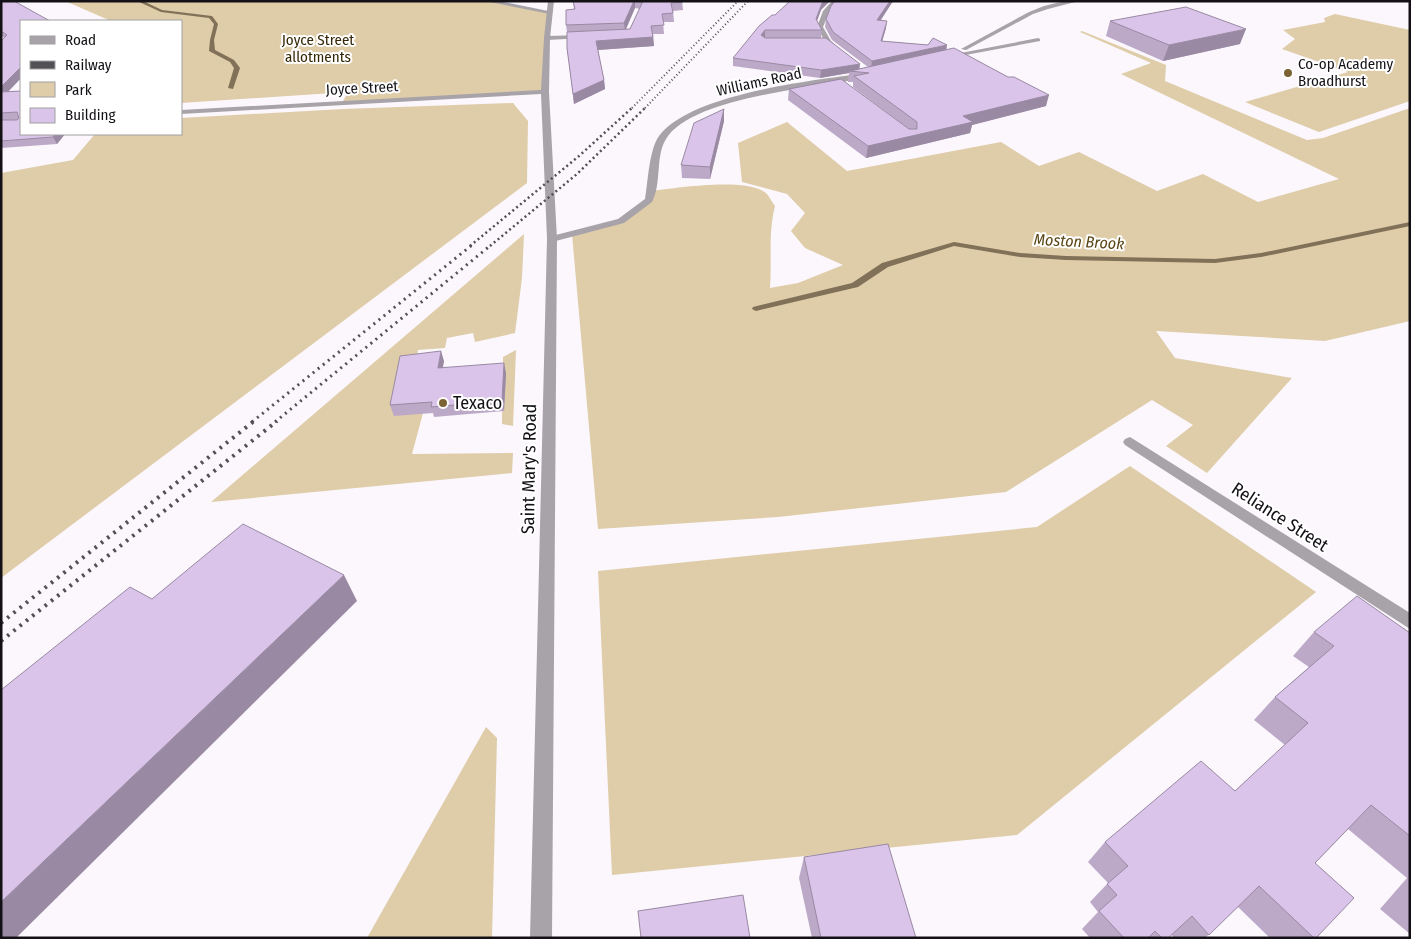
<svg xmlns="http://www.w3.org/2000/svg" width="1411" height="939" font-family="'Fira Sans Condensed',sans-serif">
	<rect width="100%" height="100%" fill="#fbf7fd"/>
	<!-- green -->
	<g fill="#dfcca8">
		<polygon points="65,1 487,1 550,12 545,92 342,103 348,92 181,103 181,21 111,21"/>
		<polygon points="1335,14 1410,30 1410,101 1319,132 1245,102 1348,72 1282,49 1295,39 1283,30 1325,22 1324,18"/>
		<path d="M 1082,31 L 1166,65 L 1165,81 L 1307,140 L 1323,138 L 1410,108 L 1410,321 L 1325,341 L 1156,331 L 1175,358 L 1292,378 L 1207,473 L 1166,446 L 1193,425 L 1152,400 L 1006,492 L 778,517 L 598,529 L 572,234 L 621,221 L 649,201 L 651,191 C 676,188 746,177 766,193 C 769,196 772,202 775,206 C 768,233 772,260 770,288 L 798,283 L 843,265 L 805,248 L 791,231 L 805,213 L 787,194 L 742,182 L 738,143 L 787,122 L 847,171 L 1001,142 L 1039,166 L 1079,152 L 1157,191 L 1203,174 L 1258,202 L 1339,179 L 1121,74 L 1151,63 L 1080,32 Z"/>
		<polygon points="513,103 528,121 527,183 1,578 1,173 73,160 95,134 181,134 181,118 343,109"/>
		<polygon points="524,234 522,278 515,333 475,342 473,333 447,338 445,348 418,350 416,365 394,415 423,413 412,454 513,453 512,473 211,502"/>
		<polygon points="516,350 513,426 502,424 503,357"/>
		<polygon points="1130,466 1316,592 1017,835 612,875 598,571 1037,527"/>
		<polygon points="486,727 497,738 492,938 367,938"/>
	</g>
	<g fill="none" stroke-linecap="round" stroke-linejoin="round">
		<!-- stream -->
		<g fill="#807158" fill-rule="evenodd">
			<polygon points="137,1 143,1 162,10 212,16 218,24 214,40 215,50 234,60 240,68 233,89 228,88 234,68 230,62 209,51 210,40 214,24 209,18 161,12"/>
			<polygon points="1410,222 1410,226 1261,257 1215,263 1066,260 1020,257 954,246 888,267 858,287 756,311 752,309 753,307 852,283 882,263 954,242 1020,253 1066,256 1215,259 1261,253"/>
		</g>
		<!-- minor -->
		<g fill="#a7a3a9" fill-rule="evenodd">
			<polygon points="484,1 499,1 553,12 550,14"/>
			<polygon points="832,1 839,1 829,12 823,27 831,41 840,50 837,52 826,43 817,27 823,11"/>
			<polygon points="1065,1 1079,1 1048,9 1033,14 966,50 961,49 1029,12 1044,6"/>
			<polygon points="583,35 586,37 585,38 547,40 544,38 547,36"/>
			<polygon points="1038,38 1040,39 1040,41 944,59 940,57"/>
			<path d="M 867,73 L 870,73 L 870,77 C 823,87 692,96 666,139 C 655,157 662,183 652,202 L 624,223 L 552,242 L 547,239 L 548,237 L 618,219 L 645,199 C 648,182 649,150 659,136 C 691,93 816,80 867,73 Z"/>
			<polygon points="1130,437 1410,613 1410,629 1125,445 1123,442 1125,439"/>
		</g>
		<!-- tertiary -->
		<polygon fill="#a7a3a9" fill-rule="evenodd" points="548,1 554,1 550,38 549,92 557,239 552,938 530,938 547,239 541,94 181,114 181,110 541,90 544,38"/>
		<!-- rail-far3 -->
		<g stroke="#535055" stroke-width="2" stroke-dasharray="1 2.5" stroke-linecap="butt">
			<polyline points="632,108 738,1"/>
			<polyline points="645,108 748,1"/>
		</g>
		<!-- rail-far2 -->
		<g stroke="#535055" stroke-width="2.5" stroke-dasharray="2 3" stroke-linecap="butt">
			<polyline points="470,246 579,156 633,107"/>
			<polyline points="490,246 577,174 646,107"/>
		</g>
		<!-- rail-far1 -->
		<g stroke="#535055" stroke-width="3" stroke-dasharray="2 4.5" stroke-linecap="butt">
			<polyline points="252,422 472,245"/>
			<polyline points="275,422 491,245"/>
		</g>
		<!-- rail -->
		<g stroke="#535055" stroke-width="4" stroke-dasharray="2.5 5.5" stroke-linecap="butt">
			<polyline points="1,623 254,421"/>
			<polyline points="1,641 277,421"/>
		</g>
	</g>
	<!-- wall -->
	<g fill="#bca9c8" fill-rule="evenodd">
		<polygon points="1,1 21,78 8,92 21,91 21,134 65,134 57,144 1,148 1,41 5,38 1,36"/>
		<path d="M 573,1 L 682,1 L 683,10 L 673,11 L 674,22 L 663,22 L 664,34 L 653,34 L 654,46 L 598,50 L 604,80 L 605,89 L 574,104 L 567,48 L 567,32 L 566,25 L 574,9 ZM 635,8 L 640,9 L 630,29 L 626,29 Z"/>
		<polygon points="835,1 893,1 881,20 886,28 882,41 928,45 946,50 1046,106 972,125 970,133 866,158 788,100 789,89 909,129 853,87 853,82 848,82 849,73 820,78 733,66 733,58 775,15 821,10 817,21 822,30 821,38 860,69 868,67 832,40 825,27 826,19"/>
		<polygon points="1110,21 1240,44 1163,61 1106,36"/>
		<polygon points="724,109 724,121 710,179 682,178 681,165"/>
		<polygon points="444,361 442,368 506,373 504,411 434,417 433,413 394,416 390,405"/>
		<polygon points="1314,632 1410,633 1410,934 1380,909 1407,878 1348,829 1315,863 1316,938 1270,938 1238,907 1205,938 1174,938 1171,934 1168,938 1090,938 1082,929 1098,912 1090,902 1108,883 1088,862 1105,842 1235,791 1285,745 1254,720 1275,697 1309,667 1293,656"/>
		<polygon points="804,857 916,938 812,938 799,878"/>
	</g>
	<!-- shaded-wall -->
	<g fill="#9989a3">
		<polygon points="634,1 635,1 635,8 625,31 624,23"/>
		<polygon points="824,1 830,1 821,10 815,26 816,19 822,3"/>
		<polygon points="890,1 893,1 876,27 877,20"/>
		<polygon points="887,21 886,28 880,49 881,41"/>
		<polygon points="1246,29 1240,44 1163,61 1169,45"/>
		<polygon points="765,30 765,38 761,35"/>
		<polygon points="653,37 654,46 597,50 596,41"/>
		<polygon points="947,45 946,53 871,69 872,61"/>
		<polygon points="860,64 859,72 850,71 849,73 820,78 821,70"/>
		<polygon points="21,67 21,78 1,99 1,87"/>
		<polygon points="604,80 605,89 574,104 573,94"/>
		<polygon points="1049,95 1046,106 972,125 970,133 866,158 868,146 963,116"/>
		<polygon points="724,109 724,121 710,179 710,167"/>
		<polygon points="55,134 65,134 57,144 53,137"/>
		<polygon points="441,351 444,361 441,379 438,368"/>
		<polygon points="504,363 506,373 504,411 502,401"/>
		<polygon points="344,575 357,601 16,938 1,938 1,902"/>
	</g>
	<!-- building -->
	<g fill="#dbc4e9" stroke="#9989a3">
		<polygon points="1,1 14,1 50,21 21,21 21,67 1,87 1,41 7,35 1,31"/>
		<polygon points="573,1 634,1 624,23 566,25 566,10 575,9"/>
		<polygon points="643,1 682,1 683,2 671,3 673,13 662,14 664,25 651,26 653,37 596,41 604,80 573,94 567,48 567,32 630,29"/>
		<polygon points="790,1 824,1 822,3 816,19 822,30 765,30 761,35 765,38 826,38 860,64 821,70 733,58 759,26 772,15 775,15"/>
		<polygon points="835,1 890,1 877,20 887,21 881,41 928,45 933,38 947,45 872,61 833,32 826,19 831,6"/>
		<polygon points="1186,7 1246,29 1169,45 1110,21"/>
		<polygon points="954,48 1008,77 1014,77 1049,95 963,116 973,122 868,146 789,89 841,79 909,129 917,129 917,122 854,76 869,73 850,71"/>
		<polygon points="21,91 21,134 55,134 53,137 1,141 1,120 17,120 19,118 17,112 1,113 1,92"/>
		<polygon points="724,109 710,167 681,165 694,123"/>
		<polygon points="441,351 438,368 504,363 502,401 431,407 432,402 390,405 400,356"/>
		<polygon points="243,524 344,575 1,902 1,690 130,587 152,599"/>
		<polygon points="1357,596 1410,633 1410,836 1371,805 1315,863 1354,898 1316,938 1314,938 1259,886 1209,935 1192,916 1168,938 1162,938 1155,931 1148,938 1124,938 1099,911 1117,895 1107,884 1128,866 1105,842 1201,761 1235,791 1308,723 1275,697 1334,646 1314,632"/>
		<polygon points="888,844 916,938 821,938 804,857"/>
		<polygon points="743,895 750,938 641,938 638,911"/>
	</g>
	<!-- markers -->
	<g fill="#7b6334" stroke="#fff" stroke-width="2">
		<circle cx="1288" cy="73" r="5"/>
		<circle cx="443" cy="403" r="5"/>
	</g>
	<g text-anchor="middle" stroke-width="4" stroke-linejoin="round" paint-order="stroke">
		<!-- far-park labels -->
		<g font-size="15" fill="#362706" stroke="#fff">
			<text x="318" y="45">Joyce Street<tspan x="318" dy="17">allotments</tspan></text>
		</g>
		<!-- far-poi labels -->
		<g font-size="15" fill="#141116" stroke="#fff" text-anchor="start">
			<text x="1298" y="69">Co-op Academy<tspan x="1298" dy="17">Broadhurst</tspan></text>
		</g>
		<!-- far-street labels -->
		<g font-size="15" fill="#141116" stroke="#fff">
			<text transform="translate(759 82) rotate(-12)" y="5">Williams Road</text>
			<text transform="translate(362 88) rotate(-3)" y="5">Joyce Street</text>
		</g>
		<!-- far-water labels -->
		<g font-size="16" font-style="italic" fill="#5a4515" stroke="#fff">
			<text transform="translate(1079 241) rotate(3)" y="6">Moston Brook</text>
		</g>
		<!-- poi labels -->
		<g font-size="18" fill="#141116" stroke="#fff" text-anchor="start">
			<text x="453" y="409">Texaco</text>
		</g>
		<!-- street labels -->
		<g font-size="18" fill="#141116" stroke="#fff">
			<text transform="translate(529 469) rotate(-89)" y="6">Saint Mary's Road</text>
			<text transform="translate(1280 517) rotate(33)" y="6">Reliance Street</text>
		</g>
	</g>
	<!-- border -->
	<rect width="1411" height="939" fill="none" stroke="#141116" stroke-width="5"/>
	<!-- legend -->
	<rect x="20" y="20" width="162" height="115" fill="#ffffff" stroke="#a1a0a2"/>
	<rect x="30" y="36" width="25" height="8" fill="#a7a3a9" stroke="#a1a0a2"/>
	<text x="65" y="45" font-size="15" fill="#141116">Road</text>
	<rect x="30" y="61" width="25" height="8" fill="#535055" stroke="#a1a0a2"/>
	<text x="65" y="70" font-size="15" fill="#141116">Railway</text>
	<rect x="30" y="82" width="25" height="15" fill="#dfcca8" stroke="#a1a0a2"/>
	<text x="65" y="95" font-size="15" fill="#141116">Park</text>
	<rect x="30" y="108" width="25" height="15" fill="#dbc4e9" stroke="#a1a0a2"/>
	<text x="65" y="120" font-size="15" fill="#141116">Building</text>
</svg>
